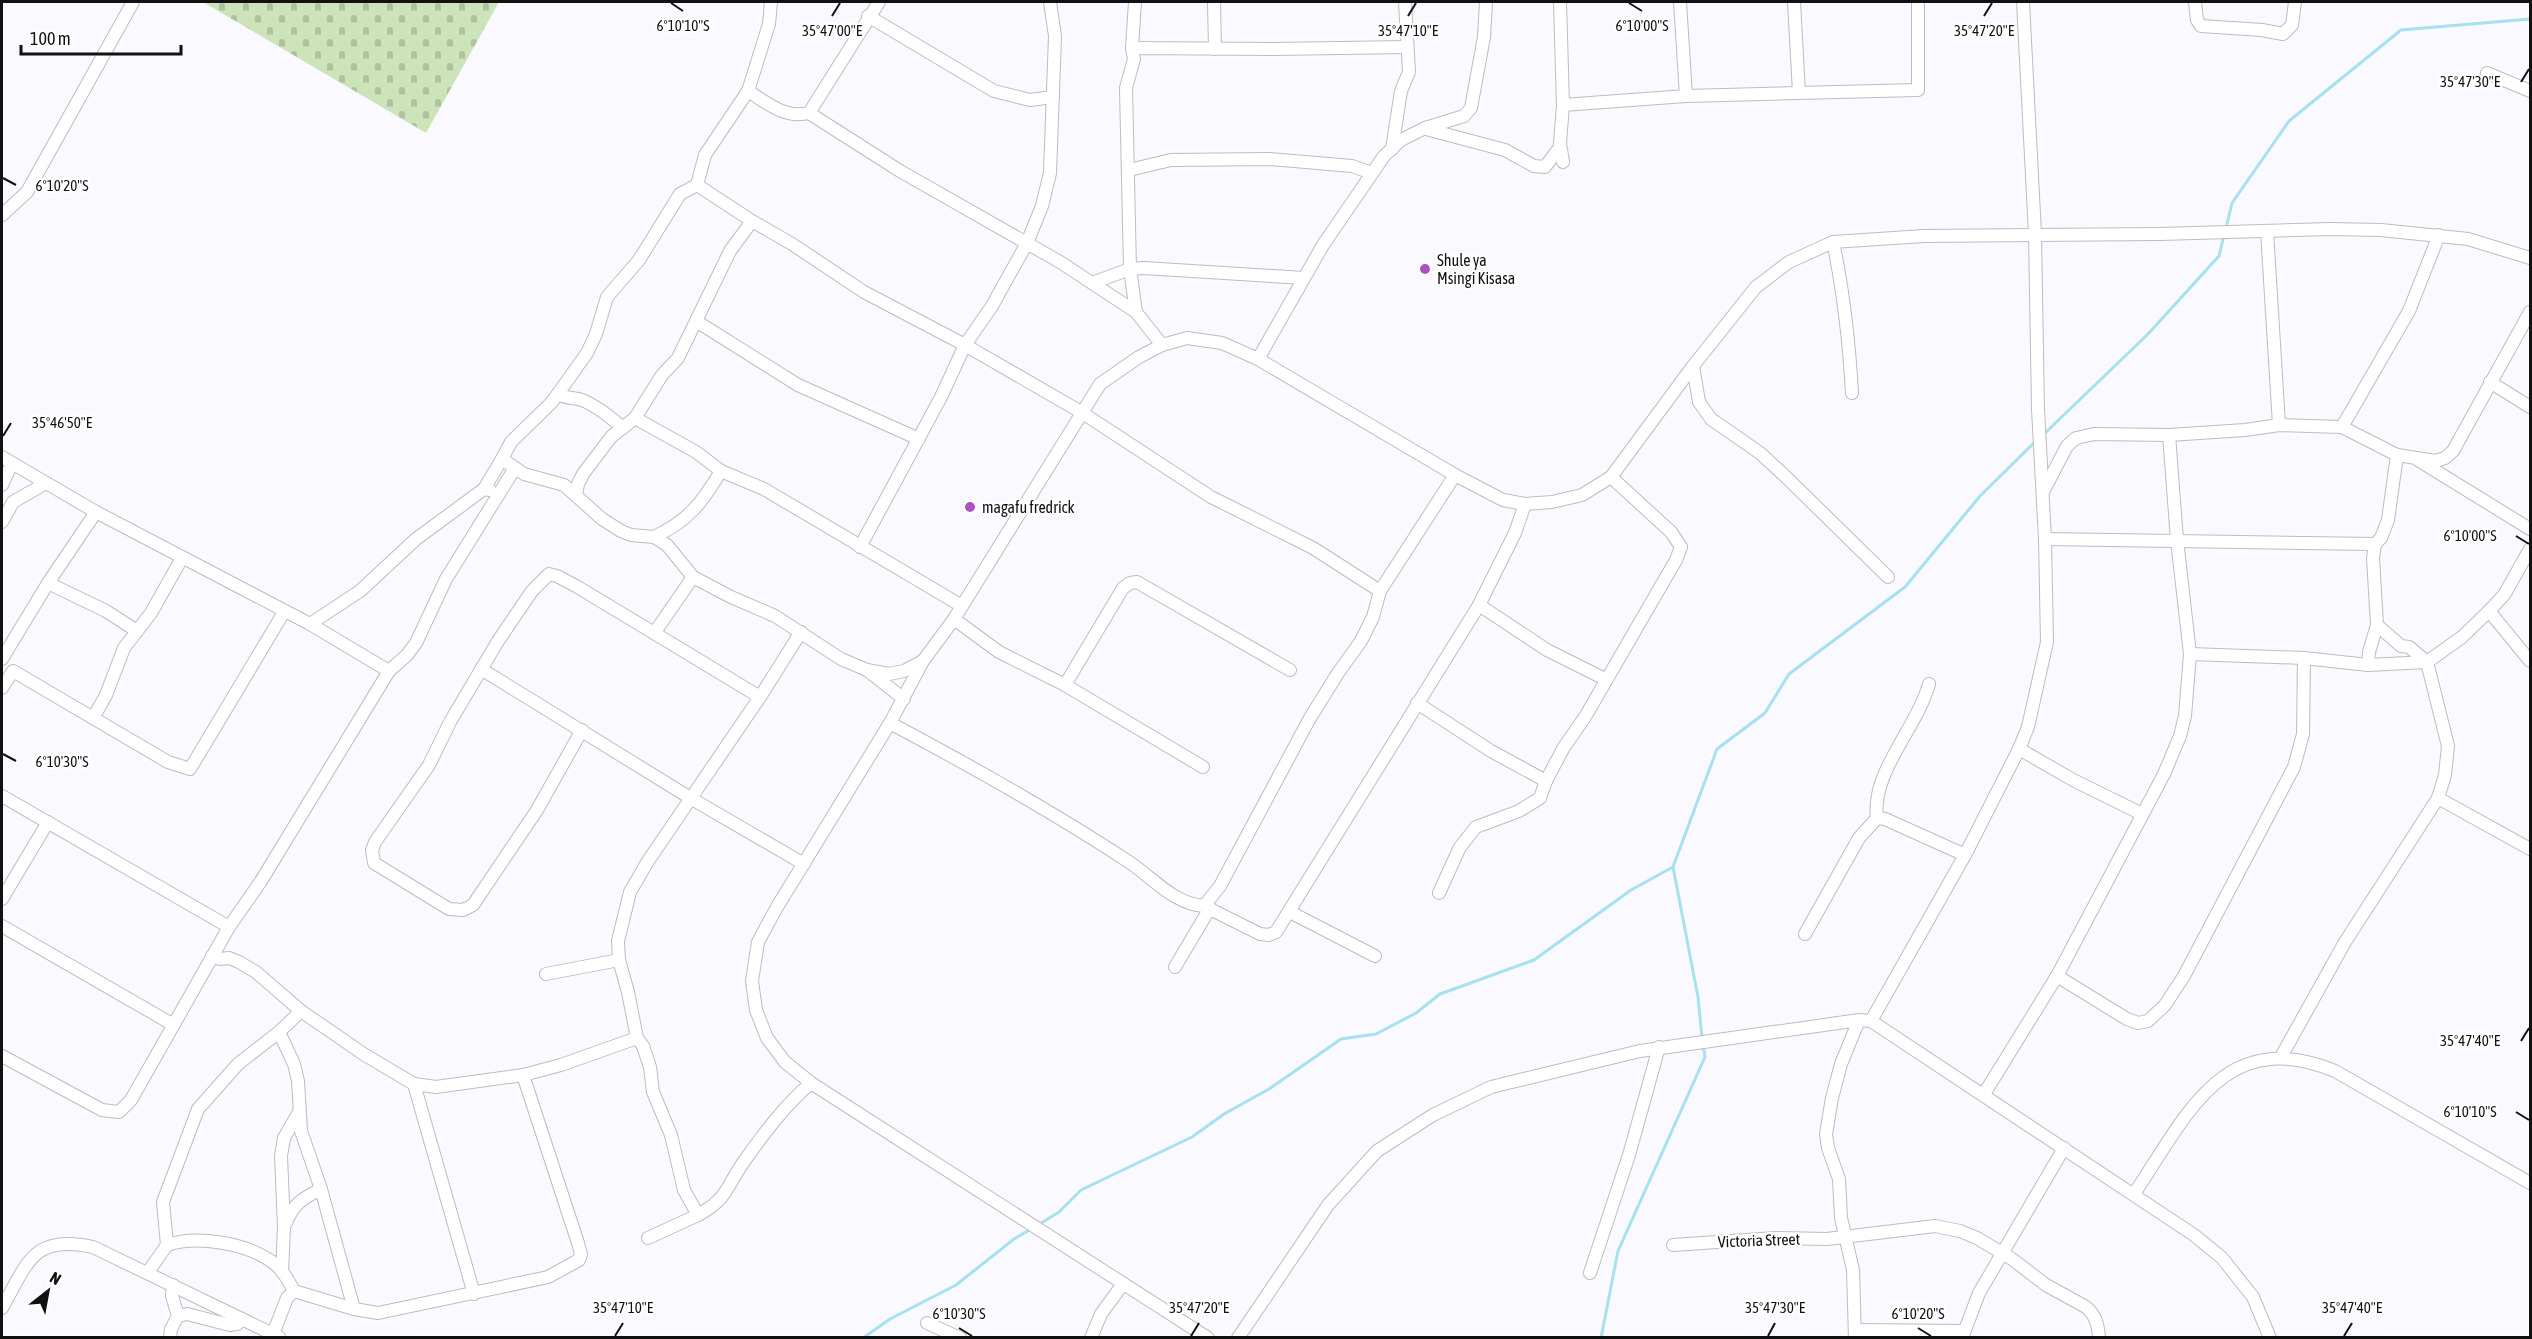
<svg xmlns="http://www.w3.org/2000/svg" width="2532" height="1339" font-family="'Asap Condensed',sans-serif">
	<defs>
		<pattern id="cemetery-stones" width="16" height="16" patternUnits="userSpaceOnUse" patternTransform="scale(1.5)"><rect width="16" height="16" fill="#cde3b9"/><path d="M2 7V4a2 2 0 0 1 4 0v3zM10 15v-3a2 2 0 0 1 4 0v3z" fill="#afc29e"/></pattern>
	</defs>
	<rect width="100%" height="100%" fill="#faf9ff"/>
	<!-- cemetery -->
	<polygon fill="url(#cemetery-stones)" points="203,2 499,2 426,133"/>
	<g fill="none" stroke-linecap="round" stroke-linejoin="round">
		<!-- stream -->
		<g stroke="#a6e1ef" stroke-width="3">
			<polyline points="2226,228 2232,203 2289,121 2401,30 2530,19"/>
			<polyline points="2043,435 2148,334 2219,256 2224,235"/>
			<polyline points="1702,1038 1698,997 1673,867 1717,749 1765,713 1789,674 1905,587 1980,496 2036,441"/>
			<polyline points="1038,1225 1059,1212 1081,1190 1192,1137 1224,1114 1269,1089 1341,1039 1376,1034 1416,1013 1440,994 1534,960 1631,890 1673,867"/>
			<polyline points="863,1338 890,1319 956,1285 1014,1239 1033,1228"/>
			<polyline points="1601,1338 1618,1251 1705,1057 1703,1044"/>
		</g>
		<!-- minor casing -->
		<g stroke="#bdbcc1" stroke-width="14">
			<g id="minor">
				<polyline points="1214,2 1215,49"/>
				<polyline points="1560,2 1563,105 1560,143 1563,162"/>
				<polyline points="1680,2 1686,96"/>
				<polyline points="1794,2 1799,93"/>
				<polyline points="2195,2 2197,20 2201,26 2262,30 2283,34 2292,25 2295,2"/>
				<polyline points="868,16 994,91 1030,100 1053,97"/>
				<polyline points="1132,48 1135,2"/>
				<polyline points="2487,73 2530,91"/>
				<path d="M 748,91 C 767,103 785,119 809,113 L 879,2"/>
				<polyline points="1563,105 1686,96 1918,90 1918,2"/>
				<polyline points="809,113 900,171 1060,262 1136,312 1162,345"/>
				<polyline points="1426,129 1505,150 1534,166 1545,167 1560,147"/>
				<polyline points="1392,149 1401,91 1409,72 1405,2"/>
				<polyline points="1129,170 1171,160 1269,159 1352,166 1372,173"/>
				<polyline points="697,185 752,221 792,244 864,292 965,345 1081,412 1211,497 1313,548 1380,591"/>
				<polyline points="2,215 27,192 133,2"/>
				<polyline points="2267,231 2279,425"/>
				<path d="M 1833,242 C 1844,294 1849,339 1852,393"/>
				<polyline points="1092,283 1130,269 1144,268 1304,278"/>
				<polyline points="1136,312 1130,269 1126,88 1134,59 1132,48 1274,49 1406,47"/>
				<polyline points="696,321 798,385 919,439"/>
				<polyline points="1258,359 1323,245 1384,156 1401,140 1425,128 1464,116 1471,108 1484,37 1486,2"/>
				<polyline points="1693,366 1699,402 1711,419 1760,453 1785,476 1888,577"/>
				<polyline points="2490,382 2530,407"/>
				<path d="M 558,394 C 566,399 573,397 582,400 C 597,406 610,417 623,428"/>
				<polyline points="635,418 696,452 721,471 764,489 962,606"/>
				<polyline points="2342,427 2409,311 2439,235"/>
				<polyline points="2,457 12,463 2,485"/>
				<polyline points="502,459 511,442 552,402 587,353 596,334 607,297 639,260 680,194 697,185 705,155 748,91 769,24 771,2"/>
				<polyline points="2418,460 2530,529"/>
				<polyline points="12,463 96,512 310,624 389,671"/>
				<polyline points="484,489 502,459 524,474 564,485 602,519 621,531 631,535 654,537 667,545 693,577 731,597 775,616 841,659 867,670 889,674 904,671 923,661"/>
				<polyline points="2044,490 2067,446 2076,438 2094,434 2169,435 2245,430 2279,425 2342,427 2397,455 2436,461 2445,458 2453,451 2530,312"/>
				<polyline points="576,495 578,484 583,474 611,437 635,418 662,375 678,358 730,251 752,221"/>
				<polyline points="2,522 13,502 46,483"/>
				<path d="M 654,537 C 688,521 702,503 721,471"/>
				<polyline points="2045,539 2375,544"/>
				<polyline points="860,547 941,397 965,345 992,306 1027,243 1042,206 1050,173 1055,36 1050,2"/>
				<polyline points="48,583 106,611 137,631"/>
				<polyline points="1479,605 1547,650 1605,679"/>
				<polyline points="2489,611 2530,661"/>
				<polyline points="954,619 999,652 1065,685 1203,767"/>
				<polyline points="310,624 360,591 416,539 484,489 490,490"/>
				<polyline points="655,632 693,577"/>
				<polyline points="2190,654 2304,658 2368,665 2427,662 2462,637 2489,611 2504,595 2530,549"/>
				<polyline points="2,659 48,583 96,512"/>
				<polyline points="2368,665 2369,652 2377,625 2373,558 2375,544 2381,538 2388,520 2397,455"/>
				<polyline points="481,669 692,799 804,864"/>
				<polyline points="867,670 904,699"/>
				<polyline points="1065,685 1123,588 1130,583 1137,582 1290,670"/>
				<polyline points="2,688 13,671 168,762 190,769 284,612"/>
				<path d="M 760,697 L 648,861 L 630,892 L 618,941 L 619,960 L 628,992 L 637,1038 L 643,1046 L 650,1067 L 653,1092 L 671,1135 L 684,1190 L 698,1215 C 729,1198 726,1186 745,1160 C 765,1132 785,1105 811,1083"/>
				<polyline points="1417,703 1491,751 1546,781"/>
				<polyline points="93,718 106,695 124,648 151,613 182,558"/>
				<path d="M 890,723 C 971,766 1053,812 1129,862 C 1153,878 1174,904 1204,906 L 1220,886 L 1310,718 L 1338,673 L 1361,641 L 1373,617 L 1380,591 L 1455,475"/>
				<polyline points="582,730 537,810 473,905 463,910 449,909 374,863 372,850 375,842 429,765 450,722 498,641 532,591 549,574 557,576 576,586 760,697 801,632"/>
				<polyline points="2019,749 2075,781 2142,814"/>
				<polyline points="2,796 229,927"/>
				<polyline points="2438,798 2530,849"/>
				<path d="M 1877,818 C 1871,772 1917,728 1929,684"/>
				<polyline points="1439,893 1460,847 1476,827 1519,811 1540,798 1546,781 1564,747 1585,717 1676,560 1681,547 1671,532 1611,477"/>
				<polyline points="2,899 48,822"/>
				<polyline points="1204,906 1260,934 1269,935 1276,932 1479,605 1515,533 1525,504"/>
				<polyline points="1290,912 1375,956"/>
				<polyline points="2,926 172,1024"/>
				<polyline points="1805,934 1859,838 1877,818 1885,819 1965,855"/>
				<polyline points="212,956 220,959 229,958 239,962 256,972 301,1011 365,1055 414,1084 436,1087 523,1075 561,1065 637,1038"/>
				<polyline points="1175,967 1210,908"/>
				<polyline points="546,974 619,960"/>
				<polyline points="2057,976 2127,1019 2138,1023 2148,1021 2165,1005 2184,976 2294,767 2303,734 2304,658"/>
				<polyline points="1871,1021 1965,855 2019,749 2028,727 2047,642 2045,539 2038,409 2035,234 2023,2"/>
				<polyline points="279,1032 294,1064 298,1081 301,1131 321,1189 354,1309"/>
				<polyline points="2,1056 102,1110 119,1112 131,1100 229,927 261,881 389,671 407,655 416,643 446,579 515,468"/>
				<polyline points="2281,1057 2345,942 2438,798 2445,775 2448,746 2427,662 2409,647 2401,646 2377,625"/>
				<polyline points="414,1084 474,1294"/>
				<polyline points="1984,1094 2057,976 2164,774 2180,736 2185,716 2190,654 2177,540 2169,435"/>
				<path d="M 2134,1194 C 2187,1115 2224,1025 2335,1071 L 2530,1183"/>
				<path d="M 286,1223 C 293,1204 303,1198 321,1189"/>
				<polyline points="648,1238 698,1215"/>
				<path d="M 1673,1245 L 1776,1238 L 1827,1239 L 1935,1226 L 1960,1231 L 1977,1238 L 2012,1259 L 2046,1285 L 2086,1307 C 2096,1316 2098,1324 2099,1338"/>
				<polyline points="148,1272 167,1245"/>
				<polyline points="282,1272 284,1227 281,1156 284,1138 299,1112"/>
				<polyline points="1590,1273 1629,1155 1659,1047"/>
				<path d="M 294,1291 C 288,1280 282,1268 271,1261 C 245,1243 197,1235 167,1245 L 163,1202 L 198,1109 L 238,1064 L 279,1032 L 301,1011"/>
				<path d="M 2,1308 C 28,1262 33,1234 93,1247 L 279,1337"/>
				<polyline points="178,1316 187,1314 230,1325 237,1324 242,1320"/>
				<polyline points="927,1323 960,1338"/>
				<polyline points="1855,1330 1964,1331"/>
				<polyline points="273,1334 287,1298 294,1291 354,1309 378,1313 548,1277 579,1260 581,1254 578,1243 523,1075"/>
				<polyline points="170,1338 171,1329 178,1316 172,1296 173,1285"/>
				<polyline points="1091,1338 1101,1314 1123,1284"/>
				<polyline points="1208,1338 811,1083 785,1062 767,1038 756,1010 752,981 758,942 777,907 890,723 923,661 954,619 1100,384 1139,357 1162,345 1187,338 1222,343 1258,359 1455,475 1503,500 1525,504 1552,502 1582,495 1611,477 1693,366 1756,287 1789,262 1833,242 1924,236 2160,234 2330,229 2381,230 2468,239 2530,258"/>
				<polyline points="1238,1338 1328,1205 1377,1151 1433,1115 1491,1087 1640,1051 1859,1020 1871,1021 2194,1235 2222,1258 2253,1297 2270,1338"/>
				<polyline points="1855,1338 1853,1270 1841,1218 1839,1179 1828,1148 1826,1134 1832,1098 1841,1064 1859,1020"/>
				<polyline points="1962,1338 1979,1293 2064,1148"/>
			</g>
		</g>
		<!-- minor -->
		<use href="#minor" stroke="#fff" stroke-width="12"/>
	</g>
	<!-- ticks -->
	<path fill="none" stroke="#111112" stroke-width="2" d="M 671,3 L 683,11M 1629,3 L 1642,11M 832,16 L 840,3M 1408,16 L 1416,3M 1984,16 L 1992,3M 2521,82 L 2529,69M 3,178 L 16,185M 3,436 L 11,423M 2516,536 L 2529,544M 3,754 L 16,761M 2521,1041 L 2529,1028M 2516,1112 L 2529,1120M 959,1328 L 972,1336M 1918,1328 L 1931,1336M 615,1336 L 623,1323M 1191,1336 L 1199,1323M 1768,1336 L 1775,1323M 2344,1336 L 2352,1323"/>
	<!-- markers -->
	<g fill="#ad53be" stroke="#fff" stroke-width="2">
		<circle cx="1425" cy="269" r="6"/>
		<circle cx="970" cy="507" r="6"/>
	</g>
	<g text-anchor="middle" stroke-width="4.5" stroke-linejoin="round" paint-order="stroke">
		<!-- poi labels -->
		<g font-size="16" fill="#111112" stroke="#fff" text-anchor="start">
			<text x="1437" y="266">Shule ya<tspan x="1437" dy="18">Msingi Kisasa</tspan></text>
			<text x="982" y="513">magafu fredrick</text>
		</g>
		<!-- street labels -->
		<g font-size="16" fill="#111112" stroke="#fff">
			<text transform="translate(1759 1240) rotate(-2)" y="6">Victoria Street</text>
		</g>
	</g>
	<g font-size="15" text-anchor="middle" fill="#111112" stroke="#fff" stroke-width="4.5" stroke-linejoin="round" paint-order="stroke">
		<text x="683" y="31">6°10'10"S</text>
		<text x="1642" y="31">6°10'00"S</text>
		<text x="832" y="36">35°47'00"E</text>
		<text x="1408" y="36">35°47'10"E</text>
		<text x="1984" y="36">35°47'20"E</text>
		<text x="2470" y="87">35°47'30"E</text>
		<text x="62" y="191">6°10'20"S</text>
		<text x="62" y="428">35°46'50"E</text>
		<text x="2470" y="541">6°10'00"S</text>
		<text x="62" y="767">6°10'30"S</text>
		<text x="2470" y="1046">35°47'40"E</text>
		<text x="2470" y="1117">6°10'10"S</text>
		<text x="623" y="1313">35°47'10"E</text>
		<text x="1199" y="1313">35°47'20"E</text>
		<text x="1775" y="1313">35°47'30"E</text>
		<text x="2352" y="1313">35°47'40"E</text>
		<text x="959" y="1319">6°10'30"S</text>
		<text x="1918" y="1319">6°10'20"S</text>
	</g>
	<!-- border -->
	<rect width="2532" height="1339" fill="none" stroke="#111112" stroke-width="6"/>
	<!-- north arrow -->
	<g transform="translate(48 1291) rotate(31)" stroke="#ffffff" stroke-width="4.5" paint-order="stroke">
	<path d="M0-4.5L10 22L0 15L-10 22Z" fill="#111112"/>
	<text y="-9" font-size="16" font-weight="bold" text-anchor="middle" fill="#111112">N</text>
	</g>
	<!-- scale -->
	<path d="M21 45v9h160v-9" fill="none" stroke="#111112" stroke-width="3"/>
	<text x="30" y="45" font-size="18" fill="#111112" stroke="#ffffff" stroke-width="4.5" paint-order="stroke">100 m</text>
</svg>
